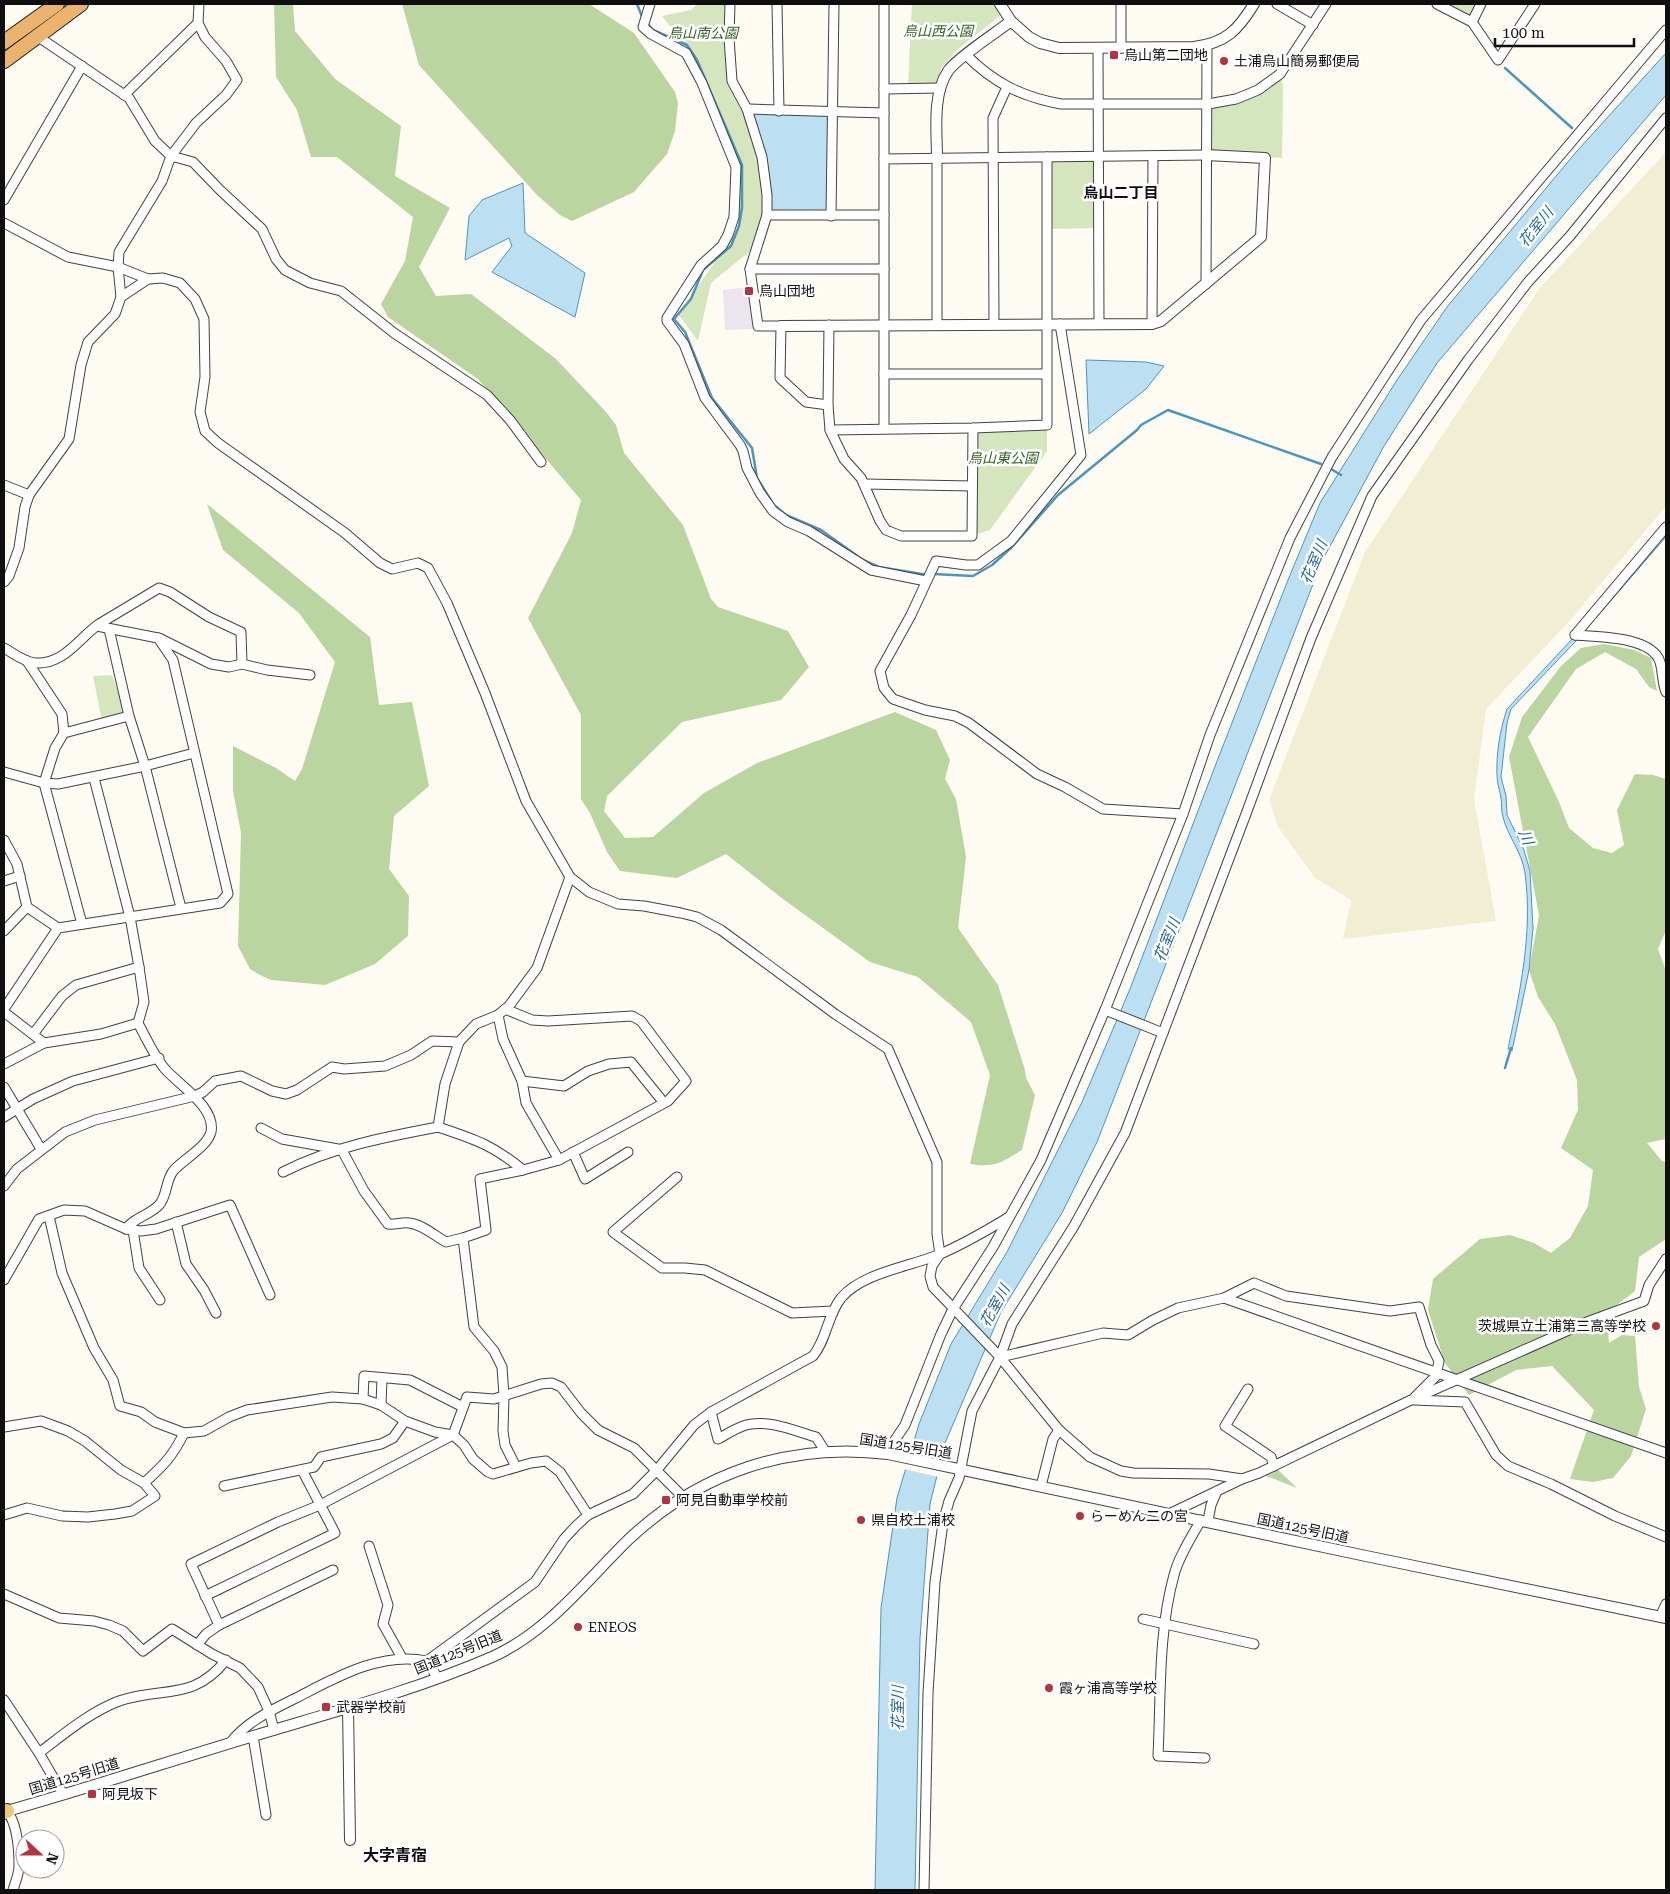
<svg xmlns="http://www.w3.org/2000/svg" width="1670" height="1894" font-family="'Roboto Serif','Noto Sans JP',serif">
	<rect width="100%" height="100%" fill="#fefbf3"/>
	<!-- industrial -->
	<polygon fill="#ece5ed" points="748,287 754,329 725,330 723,290"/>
	<!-- farmland -->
	<polygon fill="#f2eed4" points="1666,152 1666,506 1567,624 1486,709 1474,799 1496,921 1343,939 1351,900 1315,878 1278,827 1269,800 1365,552 1539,289"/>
	<!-- green -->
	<g fill="#d5e6bf">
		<polygon points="697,4 730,4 732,81 747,109 767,195 756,246 711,283 698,341 678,314 740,227 731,154 675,33 662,16 691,10"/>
		<polygon points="912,4 993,4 1001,15 957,50 942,67 935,85 908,85"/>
		<polygon points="1438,4 1481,4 1472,22"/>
		<polygon points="1280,74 1283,85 1282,158 1206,155 1208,104 1236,99"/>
		<polygon points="1096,161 1095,228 1050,229 1050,168 1053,162"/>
		<polygon points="1047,425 1047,451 990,530 972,536 973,428"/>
		<polygon points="112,675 127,715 102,721 93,676"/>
	</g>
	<!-- forest -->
	<g fill="#bad59f">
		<path d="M 274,4 L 293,4 L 295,31 L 335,79 L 401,126 L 395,176 L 450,208 L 419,267 L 436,296 L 471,294 L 556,359 L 606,412 L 616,425 L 624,453 L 683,525 L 711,599 L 718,607 L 788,631 L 809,667 L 781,700 L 682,722 L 607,796 L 604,811 L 625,838 L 653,837 L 704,793 L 757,763 L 895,712 L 936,730 L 950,760 L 945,779 L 956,799 L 966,857 L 958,928 L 998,985 L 1025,1070 L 1026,1078 L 1035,1095 L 1022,1150 C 1002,1162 995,1168 970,1164 L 990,1075 L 971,1022 L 918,977 L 870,962 L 783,899 L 726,854 L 677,878 L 620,871 L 607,852 L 590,813 L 581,799 L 581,715 L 528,618 L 572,533 L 581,500 L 478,379 L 388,317 L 381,304 L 405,261 L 413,217 L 337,157 L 311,157 L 297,110 L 276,77 Z"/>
		<polygon points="402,4 589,4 634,33 675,92 678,103 675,131 667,154 634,192 572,221 560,215 537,195 419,65"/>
		<polygon points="207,504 370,637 379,705 412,702 429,786 394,816 389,869 409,896 408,936 375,964 325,985 271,980 260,975 250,969 238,946 241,833 233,791 233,746 276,768 295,781 302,769 335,662 299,613 223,550"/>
		<polygon points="1604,644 1634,650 1651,658 1657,691 1649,687 1636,669 1605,652 1576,669 1528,737 1559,802 1569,828 1593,848 1612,853 1624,845 1617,810 1635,774 1653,775 1666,779 1666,930 1658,949 1666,971 1666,1139 1647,1143 1662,1161 1666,1162 1666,1239 1639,1257 1635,1291 1614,1307 1608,1331 1609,1343 1622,1335 1635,1336 1639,1387 1646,1409 1631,1456 1613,1478 1593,1482 1570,1479 1594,1410 1552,1366 1516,1370 1469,1395 1445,1363 1428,1310 1433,1279 1480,1239 1510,1235 1534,1243 1551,1253 1570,1238 1588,1206 1593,1170 1561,1148 1578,1110 1577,1080 1555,1024 1538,997 1529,970 1539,915 1509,757 1522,717 1561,666 1581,648"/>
		<polygon points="1276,1468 1297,1488 1259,1473"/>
	</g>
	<!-- water -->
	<g fill="#bcdff1" stroke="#4a96c1">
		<polygon points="1666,53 1666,95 1437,363 1384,446 1322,561 1097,1142 1062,1213 1001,1312 945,1443 930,1504 920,1638 915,1890 875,1890 881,1608 897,1498 919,1424 951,1344 1007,1252 1082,1102 1130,989 1219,756 1288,580 1320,503 1397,380 1447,307 1577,151"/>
		<polygon points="746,112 831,114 829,217 764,215 767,195"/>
		<polygon points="523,183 525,233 585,273 575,317 492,272 512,246 509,238 465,260 469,216 482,200"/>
		<polygon points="1086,360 1146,362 1164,366 1146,389 1089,434"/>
		<path d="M 1666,529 L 1665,538 L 1575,642 L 1511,709 L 1507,723 L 1501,777 L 1506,796 L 1507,815 L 1524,850 L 1530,871 L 1533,928 L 1529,970 L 1512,1051 L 1508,1049 C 1520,991 1533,933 1525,873 C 1522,852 1508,837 1503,817 C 1501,811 1502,804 1501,798 C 1500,791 1497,783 1497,776 C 1496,753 1500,730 1507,709 L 1574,637 Z"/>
	</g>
	<!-- pier -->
	<polygon fill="#fefbf3" points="909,1449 945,1456 939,1477 903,1469"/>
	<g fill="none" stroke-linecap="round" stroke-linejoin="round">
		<!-- stream -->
		<g stroke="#4a96c1" stroke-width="2.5">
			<polyline points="637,4 643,19"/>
			<polyline points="647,23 653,30 687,45 697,60 742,165 742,208 739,226 731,246 703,270 691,299 674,319 685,332 712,398 752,448 757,478 774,505 786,515 821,530 863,560 879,567 928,575"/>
			<polyline points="1505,68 1572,128"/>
			<polyline points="1331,469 1341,475"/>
			<polyline points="933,574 973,576 992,565 1011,548 1058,495 1137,430 1141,425 1168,410 1321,464"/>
			<polyline points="1505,1068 1511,1048"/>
		</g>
		<!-- minor casing -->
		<g stroke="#424242" stroke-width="11">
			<g id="minor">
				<polyline points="650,4 643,27 651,34 686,53 702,83 736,167 734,217 728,235 722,246 701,265 667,318 667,321 684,344 705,398 740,445 743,451 747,468 760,493 773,511 788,522 809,531 871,570 926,581"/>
				<polyline points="730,4 729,38 732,81 747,109 762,157 767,195 767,215 750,269 758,326 781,326 780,378 806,402 828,405 830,430 844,459 861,478 880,521 886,530 901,536 972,536 973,428"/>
				<polyline points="777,4 779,111"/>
				<polyline points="1121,4 1121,48"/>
				<polyline points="1277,4 1313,25"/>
				<polyline points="1437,4 1472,22 1498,60 1535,4"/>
				<polyline points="1472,22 1481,4"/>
				<polyline points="37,36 129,98 155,141 171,156 193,162 220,190 262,229 276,259 285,270 310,283 341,291 394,333 487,395 510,420 541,462"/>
				<polyline points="1098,48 1099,324"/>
				<path d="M 966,55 C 994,83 1022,97 1061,104 L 1208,104 L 1236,99 L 1258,90 L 1280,74 L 1326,4"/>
				<polyline points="884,89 940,88"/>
				<polyline points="124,95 198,23"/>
				<polyline points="747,109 884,113"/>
				<polyline points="937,158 937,325"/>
				<polyline points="884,159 1206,155"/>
				<polyline points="4,200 82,66"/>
				<polyline points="767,215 884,215"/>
				<polyline points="831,216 834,4"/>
				<polyline points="4,223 68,257 118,267 148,279 163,278 180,283 195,299 204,319 205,377 200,412 205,431 218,443 345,533 380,563 392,569 418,563 428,568 447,603 485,693 526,801 570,877 589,892 618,904 644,906 681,913 697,917 721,930 835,1014 888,1049 937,1162 937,1234 940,1254 932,1266 930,1276 933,1287 1000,1357 1059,1430 1090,1457 1121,1471 1133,1473 1209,1474 1242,1479"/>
				<polyline points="750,269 884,269"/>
				<polyline points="1206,284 1207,46"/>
				<polyline points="121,297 148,279"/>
				<polyline points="994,324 993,118 1007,87"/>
				<polyline points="1060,324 1081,455 1011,541 978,565 966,565 936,561 911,615 880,671 884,688 893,699 925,710 955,716 969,723 1037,774 1065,787 1103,809 1183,814"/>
				<polyline points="1152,324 1153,156"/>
				<polyline points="884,374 1046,374"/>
				<polyline points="828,405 829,325"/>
				<polyline points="884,428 884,4"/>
				<polyline points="830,430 973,428 1047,425 1047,157"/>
				<polyline points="864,484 972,486"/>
				<polyline points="4,485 29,495"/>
				<polyline points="4,582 9,576 19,548 25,507 29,495 69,439 81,365 88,342 115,314 121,297 118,267 119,252 162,181 171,156 196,123 226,95 237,80 226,61 205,37 198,23 199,4"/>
				<polyline points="109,629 129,716 145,766 181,908"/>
				<polyline points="1575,635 1666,527"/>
				<path d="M 1575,635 C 1597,637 1652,636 1660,662 C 1663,672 1662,683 1666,692"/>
				<polyline points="159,638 211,664 229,667 242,664"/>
				<path d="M 4,648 C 13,653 24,662 35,663 C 64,665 79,638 99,624 C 119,612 139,600 159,588 L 170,592 L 209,617 L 241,632 L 242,664 L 267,670 L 310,675"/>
				<polyline points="27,661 62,714 64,733"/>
				<polyline points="4,772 44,783 58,784 145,766 194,753"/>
				<path d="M 94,778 L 130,917 L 139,967 L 144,1002 L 138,1023 C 146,1038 154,1056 165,1069 C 179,1085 216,1107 211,1132 C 207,1147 184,1159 174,1170 C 165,1180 168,1195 159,1205 C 150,1215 133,1218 126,1229"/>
				<polyline points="4,840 17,864 27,907 58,928"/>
				<polyline points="4,881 20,876"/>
				<polyline points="82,924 44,783 55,748 64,733 129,716"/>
				<polyline points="4,931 27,907"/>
				<polyline points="4,1009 58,928 220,903 228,894 173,660 158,638 97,626"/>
				<polyline points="505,1009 532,1020 548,1021 632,1016 641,1021 686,1081 668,1101 559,1160"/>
				<polyline points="1105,1010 1163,1033"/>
				<polyline points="4,1012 44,1043"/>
				<polyline points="498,1015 503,1039 522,1081 526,1103 559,1160 523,1170 480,1179 486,1230 463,1238 474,1327 494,1351 502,1367 504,1396 503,1431 505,1445 516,1467"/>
				<polyline points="34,1033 62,996 76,985 139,967"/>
				<polyline points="4,1064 44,1043 101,1034 138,1023"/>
				<polyline points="522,1081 564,1086 588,1071 609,1064 631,1062 664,1103"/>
				<polyline points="4,1087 41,1149"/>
				<polyline points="4,1117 33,1099 73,1081 159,1058"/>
				<path d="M 261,1128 L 282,1139 L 338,1149 L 343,1152 L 364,1191 L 388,1224 C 395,1225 402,1222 409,1223 C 422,1224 435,1236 446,1242 L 463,1238"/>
				<polyline points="573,1152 585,1179 628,1152"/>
				<path d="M 523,1170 C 493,1145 474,1139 438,1127 L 445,1084 L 459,1042 L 476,1024 L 498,1015 L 509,1006 L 537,968 L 570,877"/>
				<path d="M 283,1172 C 332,1147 385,1137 438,1127"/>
				<polyline points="677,1177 613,1232 662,1268 685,1268 705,1270 792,1313 833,1311"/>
				<polyline points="4,1186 17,1169 65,1132 95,1120 195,1096 203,1092 215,1081 241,1076 272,1091 286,1094 297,1090 332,1067 344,1069 385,1066 411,1055 432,1041 459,1042"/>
				<polyline points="49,1216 62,1273 94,1348 113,1380 120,1406 141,1412 155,1422 184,1433 204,1431 229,1417 247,1410 332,1397 363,1399 381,1405 405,1421 435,1432 453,1435 464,1445 473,1459 488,1472 493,1474 531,1463 546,1461 560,1472 588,1515"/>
				<polyline points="176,1222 186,1264 204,1290 216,1313"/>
				<polyline points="133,1230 139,1268 160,1300"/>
				<polyline points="4,1280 39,1219 64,1210 85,1211 126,1229 141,1231 156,1229 230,1205 270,1295"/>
				<polyline points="1224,1298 1666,1453"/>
				<polyline points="1000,1357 1103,1333 1128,1335 1153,1320 1178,1308 1224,1298 1254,1283 1286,1296 1390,1311 1419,1307 1431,1345 1439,1361 1436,1376 1415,1397"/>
				<polyline points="1248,1389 1225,1426 1271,1457 1274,1466"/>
				<polyline points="363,1399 364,1376 410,1380 463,1407"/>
				<polyline points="1414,1400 1465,1402 1496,1455 1508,1466 1551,1484 1615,1516 1666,1537"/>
				<polyline points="381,1405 382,1378"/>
				<path d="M 711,1412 L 718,1439 C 727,1434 736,1428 746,1425 C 768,1419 795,1431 816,1437 L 825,1451"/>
				<polyline points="4,1427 41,1421 68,1431 85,1441 121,1470 144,1483"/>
				<polyline points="888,1454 895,1440 905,1425 941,1334 953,1309 993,1247 1041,1160 1105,1010 1183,814 1210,735 1290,538 1332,457 1421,320 1666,30"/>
				<polyline points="224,1486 314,1467 321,1457 381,1444 393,1438 405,1421"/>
				<polyline points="1041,1486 1053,1439 1059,1430"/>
				<polyline points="1171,1513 1242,1479 1259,1473 1411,1400 1587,1322 1644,1301 1649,1285 1666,1259"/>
				<path d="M 4,1515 L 27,1508 L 62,1516 L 88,1517 L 115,1514 L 132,1511 L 155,1496 L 144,1483 C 163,1466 173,1456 184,1433"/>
				<path d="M 1201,1520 C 1191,1538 1179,1556 1174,1575 C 1158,1633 1161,1696 1158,1756 L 1205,1758"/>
				<polyline points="1208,1521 1211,1505 1217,1491"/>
				<polyline points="369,1546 388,1605 383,1624 402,1658"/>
				<polyline points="4,1594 59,1618 94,1621 109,1625 123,1631 143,1651 172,1629 212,1654 240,1668 258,1687 269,1711 274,1730"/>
				<polyline points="205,1596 335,1533 302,1470"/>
				<polyline points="1660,1617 1666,1604"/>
				<polyline points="1143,1619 1254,1644"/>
				<polyline points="219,1625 333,1570"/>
				<polyline points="197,1645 206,1634 219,1625 191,1564 278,1522 320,1505 453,1435 467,1397 494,1399 541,1384 552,1383 561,1387 581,1413 598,1430 634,1448 683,1497"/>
				<polyline points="427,1661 437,1677"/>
				<polyline points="4,1700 39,1753 63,1794"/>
				<polyline points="253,1736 266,1815"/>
				<path d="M 230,1743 C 247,1721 272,1710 296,1698 C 335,1678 381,1651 427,1661 L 535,1582 L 564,1539 L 576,1526 L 588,1515 L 633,1494 L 656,1471 L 694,1425 L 711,1412 L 813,1356 C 827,1339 827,1316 841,1298 C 862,1273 908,1267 938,1255 C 962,1245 986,1231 1009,1217"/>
				<path d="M 39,1753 C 64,1734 90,1712 119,1701 C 162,1686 193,1702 226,1660"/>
				<path d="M 7,1811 C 18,1825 19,1849 19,1866 C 19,1874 15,1883 13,1890"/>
				<polyline points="924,1890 928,1693 935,1582 943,1523 949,1501 959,1478 972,1411 1000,1357 1012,1324 1074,1226 1125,1133 1246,814 1311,638 1372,496 1468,360 1528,282 1570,236 1666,118"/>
			</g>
		</g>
		<!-- tertiary casing -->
		<g stroke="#424242" stroke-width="12">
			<g id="tertiary">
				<path d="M 1000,4 L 1011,21 L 1029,37 L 1040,43 L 1059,48 L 1194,47 C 1226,43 1238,30 1254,4"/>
				<path d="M 937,158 C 937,131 932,95 948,71 C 958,57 996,33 1011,21"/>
				<polyline points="781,326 1152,324 1161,321 1261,237 1265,158 1206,155"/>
				<polyline points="348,1707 350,1840"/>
				<path d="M 7,1811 C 92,1787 176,1759 260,1734 C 337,1711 418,1689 492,1657 C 548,1632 585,1582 628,1540 C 700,1472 790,1442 888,1454 L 1366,1556 L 1666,1618"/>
			</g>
		</g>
		<!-- primary casing -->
		<g stroke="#202020" stroke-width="16">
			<polyline id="primary" points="4,1812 7,1811"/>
		</g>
		<!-- trunk casing -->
		<g stroke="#202020" stroke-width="16">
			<g id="trunk">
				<polyline points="4,42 57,4"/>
				<polyline points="4,61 81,4"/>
			</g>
		</g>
		<!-- minor -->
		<use href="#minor" stroke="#fff" stroke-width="9"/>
		<!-- tertiary -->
		<use href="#tertiary" stroke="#fff" stroke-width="10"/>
		<!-- primary -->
		<use href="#primary" stroke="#ecca75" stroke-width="14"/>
		<!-- trunk -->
		<use href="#trunk" stroke="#eab36e" stroke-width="14"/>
	</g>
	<!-- markers -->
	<g fill="#b3343f" stroke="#fff" stroke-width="2">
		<rect x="1109" y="50" width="10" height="10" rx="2.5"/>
		<circle cx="1224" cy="61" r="5"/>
		<rect x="744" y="286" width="10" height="10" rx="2.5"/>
		<circle cx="1656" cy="1326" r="5"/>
		<rect x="661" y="1495" width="10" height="10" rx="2.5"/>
		<circle cx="1080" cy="1516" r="5"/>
		<circle cx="861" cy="1520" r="5"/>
		<circle cx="578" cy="1627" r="5"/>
		<circle cx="1049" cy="1688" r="5"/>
		<rect x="321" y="1702" width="10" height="10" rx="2.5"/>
		<rect x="87" y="1789" width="10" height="10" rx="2.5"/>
	</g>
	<g text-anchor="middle" stroke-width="5" stroke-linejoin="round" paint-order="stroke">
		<!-- park labels -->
		<g font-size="14" font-style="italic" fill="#346125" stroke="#fff">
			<text x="938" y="36">烏山西公園</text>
			<text x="703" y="38">烏山南公園</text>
			<text x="1003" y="463">烏山東公園</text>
		</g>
		<!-- poi labels -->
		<g font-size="14" fill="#0f0f0f" stroke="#fff" text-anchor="start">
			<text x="1124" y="60">烏山第二団地</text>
			<text x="1234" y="66">土浦烏山簡易郵便局</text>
			<text x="759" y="296">烏山団地</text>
			<text x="1646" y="1331" text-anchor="end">茨城県立土浦第三高等学校</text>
			<text x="676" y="1505">阿見自動車学校前</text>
			<text x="1090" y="1521">らーめん二の宮</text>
			<text x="871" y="1525">県自校土浦校</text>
			<text x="588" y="1632">ENEOS</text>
			<text x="1059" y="1693">霞ヶ浦高等学校</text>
			<text x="336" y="1712">武器学校前</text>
			<text x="102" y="1799">阿見坂下</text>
		</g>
		<!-- street labels -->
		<g font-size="14" fill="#0f0f0f" stroke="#fff">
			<text transform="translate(906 1446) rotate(9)" y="5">国道125号旧道</text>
			<text transform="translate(1303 1528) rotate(12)" y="5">国道125号旧道</text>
			<text transform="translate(458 1652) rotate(-22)" y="5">国道125号旧道</text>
			<text transform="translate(74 1776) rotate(-17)" y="5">国道125号旧道</text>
		</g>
		<!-- neighbourhood labels -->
		<g font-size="15" font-weight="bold" fill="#0f0f0f" stroke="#fff">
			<text x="1121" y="198">烏山二丁目</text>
		</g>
		<!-- water labels -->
		<g font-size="15" font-style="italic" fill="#236996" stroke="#fff">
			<text transform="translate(1536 227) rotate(-51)" y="5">花室川</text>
			<text transform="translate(1314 562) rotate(-67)" y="5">花室川</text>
			<text transform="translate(1526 837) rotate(68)" y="5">川</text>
			<text transform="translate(1167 940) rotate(-68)" y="5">花室川</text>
			<text transform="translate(995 1306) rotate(-61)" y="5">花室川</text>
			<text transform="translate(898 1708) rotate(-90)" y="5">花室川</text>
		</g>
		<!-- quarter labels -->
		<g font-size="16" font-weight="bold" fill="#0f0f0f" stroke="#fff">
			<text x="395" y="1861">大字青宿</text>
		</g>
	</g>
	<!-- border -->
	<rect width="1670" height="1894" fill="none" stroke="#0f0f0f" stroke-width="10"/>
	<!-- north arrow -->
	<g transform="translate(40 1854) rotate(111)"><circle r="24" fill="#ffffff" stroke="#9f9f9f"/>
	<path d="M0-4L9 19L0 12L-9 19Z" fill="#b3343f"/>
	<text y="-8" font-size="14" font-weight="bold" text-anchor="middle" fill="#0f0f0f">N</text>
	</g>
	<!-- scale -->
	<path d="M1495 38v8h139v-8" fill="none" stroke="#0f0f0f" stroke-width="2.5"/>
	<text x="1502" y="38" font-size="15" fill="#0f0f0f" stroke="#ffffff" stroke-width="4" paint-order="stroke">100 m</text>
</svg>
